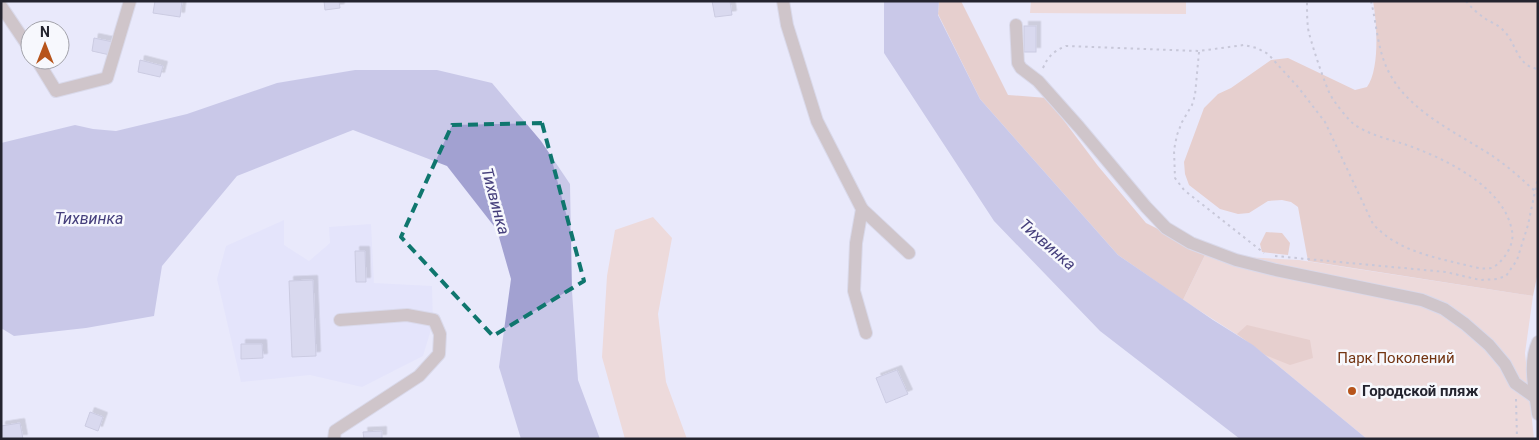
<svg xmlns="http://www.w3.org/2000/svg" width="1539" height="440" font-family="Roboto,sans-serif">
	<defs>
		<filter id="shadow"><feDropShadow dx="4.5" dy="-4.5" stdDeviation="0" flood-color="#0004"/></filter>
	</defs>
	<rect width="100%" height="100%" fill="#e9e9fb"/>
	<!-- built -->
	<polygon fill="#dedefb" points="284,220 284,245 309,261 330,243 329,227 371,224 374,283 432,286 433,323 423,356 362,387 310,375 241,382 217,279 226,246"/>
	<!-- green -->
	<g fill="#f2c7b4">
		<polygon points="1031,1 1186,1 1186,14 1030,13"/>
		<polygon points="653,217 672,238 658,314 666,382 687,439 625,439 602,357 607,276 615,230"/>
		<polygon points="1206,253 1225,256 1299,260 1533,296 1525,353 1534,439 1367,439 1253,345 1183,300"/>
	</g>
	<!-- forest -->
	<g fill="#e3af97">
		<polygon points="939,1 961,1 1008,95 1047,98 1098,166 1146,223 1206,253 1183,300 1118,255 980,99 938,14"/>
		<path d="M 1373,1 L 1538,1 L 1538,272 L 1533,296 L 1308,261 L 1298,207 L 1291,202 L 1282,200 L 1268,201 L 1249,213 L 1238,214 L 1220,209 L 1189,185 L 1185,174 L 1184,162 L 1204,108 L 1218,94 L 1231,88 L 1271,60 L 1288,58 L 1355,90 L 1367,87 C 1380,69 1377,23 1373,1 Z"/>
		<polygon points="1266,232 1282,233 1290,243 1288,255 1262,252 1260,244"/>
		<polygon points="1247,325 1310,340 1313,358 1290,365 1265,355 1237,334"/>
	</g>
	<!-- water -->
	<g fill="#a2a1d1">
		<polygon points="884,1 939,1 938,15 980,99 1118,255 1213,320 1253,345 1367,439 1240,439 1100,331 994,221 884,53"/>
		<polygon points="355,70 437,70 492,83 541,141 570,184 572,291 578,380 600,439 521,439 499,367 511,279 497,230 447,166 353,130 237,176 162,266 154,316 86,328 14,336 1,328 1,143 75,125 93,129 116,131 187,114 277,83"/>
	</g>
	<!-- building -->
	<g fill="#c5c5e1" stroke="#a7a7c2" filter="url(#shadow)">
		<polygon points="155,1 182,1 180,17 153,13"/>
		<polygon points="324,1 339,1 340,8 325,10"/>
		<polygon points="712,1 730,1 732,15 715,17"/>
		<rect x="1024" y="26" width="12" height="26"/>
		<polygon points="94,38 113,42 110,55 92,51"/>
		<polygon points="140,60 163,66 160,77 138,72"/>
		<polygon points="355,251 365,251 366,282 356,282"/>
		<polygon points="313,280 316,356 292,357 289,281"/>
		<polygon points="241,344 262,344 263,358 241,359"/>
		<polygon points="897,370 908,394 886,403 876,378"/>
		<polygon points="90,412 103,417 98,431 85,426"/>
		<polygon points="20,423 23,439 1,439 1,426"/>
		<polygon points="382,431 382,439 364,439 363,432"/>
	</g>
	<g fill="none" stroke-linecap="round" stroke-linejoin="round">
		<!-- minor casing -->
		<g stroke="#c6c6d6" stroke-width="14">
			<g id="minor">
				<polyline points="783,1 787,25 817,121 862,209 856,243 854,291 866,333"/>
				<polyline points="1,6 30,49"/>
				<polyline points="1016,25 1018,63 1021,68 1038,81 1079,127 1146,207 1166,228 1191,243 1236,260 1276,270 1422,300 1444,309 1465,324 1489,345 1505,364 1515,383 1536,398"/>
				<polyline points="37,60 56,91 107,78 130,1"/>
				<polyline points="862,209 909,253"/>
				<path d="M 1538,342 C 1528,363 1535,391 1538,414"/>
				<polyline points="334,439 335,431 419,376 439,354 440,334 434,320 407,315 340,320"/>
			</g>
		</g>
		<!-- path -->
		<g stroke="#9f9faf" stroke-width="2" stroke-dasharray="2.5 4" stroke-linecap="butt">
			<path d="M 1371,1 C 1376,21 1377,42 1384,61 C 1401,109 1455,131 1494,157 C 1510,168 1524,181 1538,194"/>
			<path d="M 1466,1 C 1471,7 1477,13 1483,17 C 1489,22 1498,24 1503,30 C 1517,43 1516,66 1538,69"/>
			<polyline points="1199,52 1195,95 1192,105 1182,122 1177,135 1174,150 1175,178 1184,190 1264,253"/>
			<path d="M 1043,68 C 1048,56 1054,51 1066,46 L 1199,51 L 1244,45 L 1257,48 L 1268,54 L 1298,87 L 1325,122 L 1373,224 C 1397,250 1429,256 1461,264 C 1471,266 1482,270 1491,268 C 1497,266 1501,261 1505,256 C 1510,249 1514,239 1512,231 C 1504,186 1444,158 1404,144 C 1388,139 1370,135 1355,125 C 1348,120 1335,103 1331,96 C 1326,88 1309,37 1308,28 C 1307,19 1307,10 1307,1"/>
			<polyline points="1275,256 1446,272 1480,280 1497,279 1506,276 1517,260 1528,225 1538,177"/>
			<polyline points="1516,399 1517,439"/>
		</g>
		<!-- minor -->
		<use href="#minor" stroke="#b0998f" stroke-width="12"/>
	</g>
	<!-- marked area -->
	<path d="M0 0H1539V440H0ZM 542,123 L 584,281 L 493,336 L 401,237 L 452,125 Z" fill="#e9e9fb" fill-opacity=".55" fill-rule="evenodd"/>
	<path fill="none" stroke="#0f766e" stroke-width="4" stroke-dasharray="10 6" stroke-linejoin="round" d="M 542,123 L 584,281 L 493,336 L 401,237 L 452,125 Z"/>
	<!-- markers -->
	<circle fill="#b7541b" stroke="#f7f8fd" stroke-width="2" cx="1352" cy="391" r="5"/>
	<g text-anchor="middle" stroke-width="5" stroke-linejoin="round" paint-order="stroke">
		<!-- park labels -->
		<g font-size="15" fill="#733412" stroke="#f7f8fd">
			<text x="1396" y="363">Парк Поколений</text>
		</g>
		<!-- poi labels -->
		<g font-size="15" font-weight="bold" fill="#24242f" stroke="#f7f8fd" text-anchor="start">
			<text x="1362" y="396">Городской пляж</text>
		</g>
		<!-- water labels -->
		<g font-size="16" font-style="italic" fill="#453f7c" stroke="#f7f8fd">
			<text transform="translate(496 201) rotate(75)" y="6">Тихвинка</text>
			<text x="89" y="224">Тихвинка</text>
			<text transform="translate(1048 244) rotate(41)" y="6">Тихвинка</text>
		</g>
	</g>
	<!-- border -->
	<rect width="1539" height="440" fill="none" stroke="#24242f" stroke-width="5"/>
	<!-- north arrow -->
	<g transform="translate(45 45)"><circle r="24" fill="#f7f8fd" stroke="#a3a3ab"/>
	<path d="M0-4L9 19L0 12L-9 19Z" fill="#b7541b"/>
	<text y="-8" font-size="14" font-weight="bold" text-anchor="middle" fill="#24242f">N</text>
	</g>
</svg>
